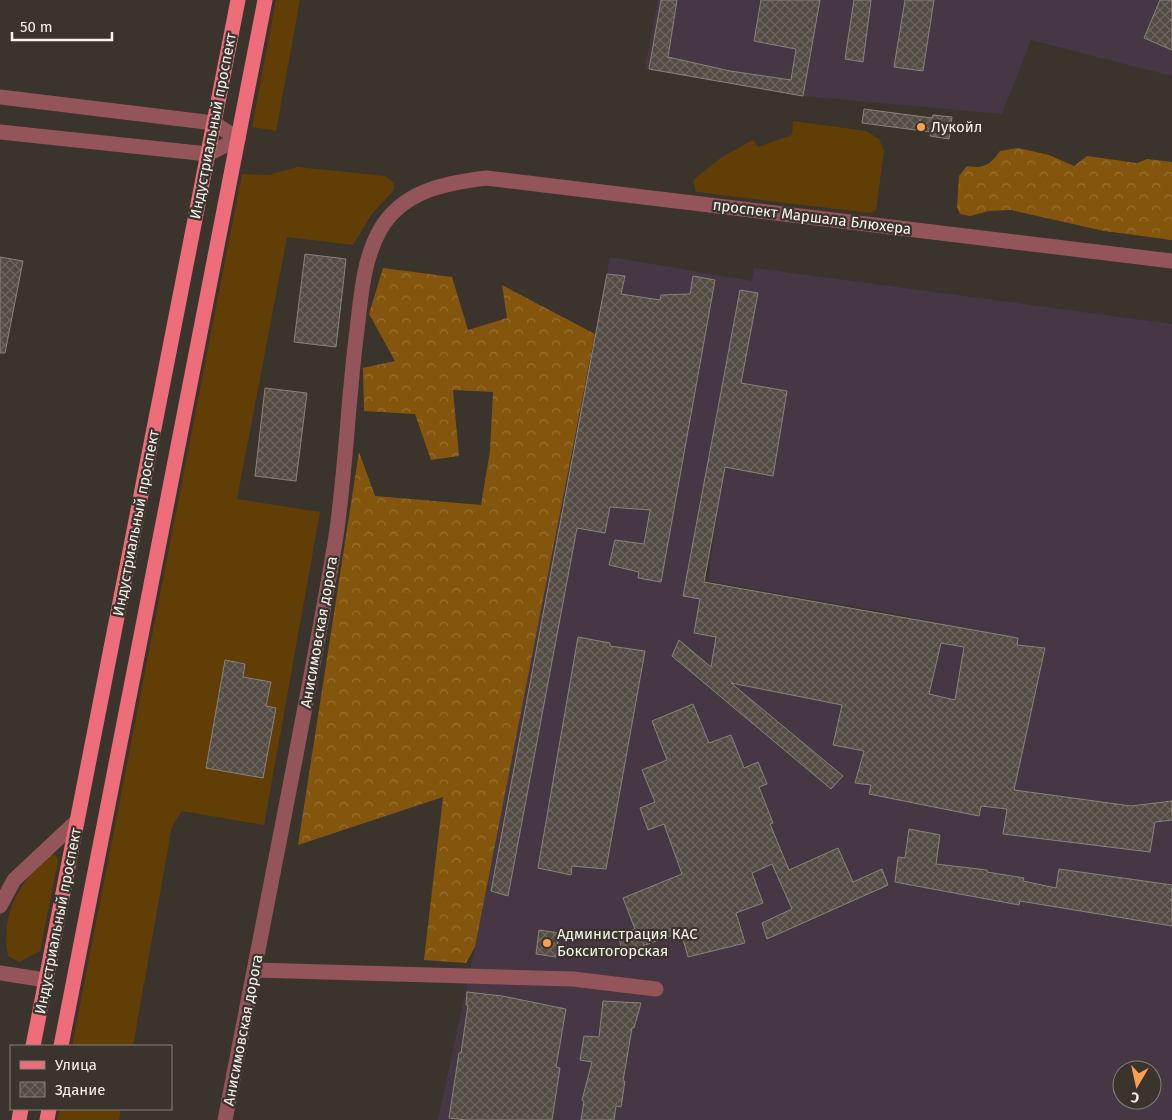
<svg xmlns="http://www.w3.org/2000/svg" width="1172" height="1120" font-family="'Fira Sans',sans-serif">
	<defs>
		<pattern id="forest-crowns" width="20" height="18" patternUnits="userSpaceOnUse" patternTransform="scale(1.25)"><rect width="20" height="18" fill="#84560d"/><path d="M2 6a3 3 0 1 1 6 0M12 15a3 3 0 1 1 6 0" fill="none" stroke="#966f31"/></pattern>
		<pattern id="building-cross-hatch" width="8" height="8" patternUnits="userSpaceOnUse" patternTransform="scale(1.25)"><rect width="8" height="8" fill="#524c44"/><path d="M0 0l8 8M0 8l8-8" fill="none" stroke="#6c665f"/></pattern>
	</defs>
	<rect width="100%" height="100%" fill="#3a342d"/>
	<!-- industrial -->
	<g fill="#473744" fill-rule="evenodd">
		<polygon points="658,0 1172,0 1172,76 1031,40 1002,114 803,96 645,69"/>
		<path d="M 610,257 L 752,281 L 754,268 L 1172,324 L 1172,1120 L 438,1120 L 475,947 ZM 717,514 L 708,581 L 964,626 L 703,585 ZM 1122,1070 L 1152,1070 L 1152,1100 L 1122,1100 Z"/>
	</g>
	<!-- grass -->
	<g fill="#623e07">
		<polygon points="276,0 300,0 276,131 252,127"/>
		<polygon points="793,121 866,131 879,139 884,151 876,210 870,213 696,192 693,180 722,157 753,140 758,147 792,135"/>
		<polygon points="297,167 385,176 394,183 394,190 371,215 353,245 287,237 237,499 320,512 264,825 182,811 172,826 133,1046 72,1046 242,174 269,175"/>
		<path d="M 49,854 L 56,856 L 58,861 L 40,951 L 19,962 L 8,956 C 0,911 20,885 49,854 Z"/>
		<polygon points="60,1109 121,1109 119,1120 57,1120"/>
	</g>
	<!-- forest -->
	<g fill="url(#forest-crowns)">
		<path d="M 1018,148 L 1049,155 L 1074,166 L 1087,156 L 1137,163 L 1147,159 L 1172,162 L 1172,240 L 1104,231 L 1011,210 L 989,211 L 970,216 L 960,214 L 957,207 L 959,176 L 967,166 C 984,169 990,165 1000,151 Z"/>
		<polygon points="383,268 452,277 468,330 507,318 502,285 595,334 475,947 466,963 424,960 443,797 298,845 359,452 375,496 481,505 490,451 493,392 453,390 459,456 431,460 415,414 364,411 363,368 395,361 369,314"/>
	</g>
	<!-- building -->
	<g fill="url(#building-cross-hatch)" stroke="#89837a" fill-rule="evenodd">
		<polygon points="661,0 677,0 668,57 730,71 791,80 796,49 754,41 761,0 820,0 803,96 649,69"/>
		<polygon points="854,0 871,0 863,62 845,59"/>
		<polygon points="905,0 934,0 923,71 894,67"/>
		<polygon points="1160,0 1172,0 1172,50 1144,38"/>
		<polygon points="864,109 932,118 933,115 952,117 949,139 930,136 931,132 862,123"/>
		<polygon points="305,254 346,259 336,347 294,342"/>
		<polygon points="0,257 23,261 5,353 0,353"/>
		<polygon points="607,274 625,276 621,294 660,300 661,295 690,294 693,276 715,280 661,582 638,578 639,572 609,565 615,540 644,544 650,510 610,507 605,533 577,528 508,896 491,891"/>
		<path d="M 740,290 L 758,293 L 741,383 L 787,391 L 773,476 L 725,467 L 704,582 L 1018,638 L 1017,645 L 1045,648 L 1014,790 L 1131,806 L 1172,801 L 1172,820 L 1155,822 L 1150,852 L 1003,834 L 1007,809 L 981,806 L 979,816 L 869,794 L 871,785 L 855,783 L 864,751 L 833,745 L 842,705 L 731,683 L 843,776 L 831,789 L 672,656 L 679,640 L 711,667 L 716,637 L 694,633 L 700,599 L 683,596 ZM 941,643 L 964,647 L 955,700 L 929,694 Z"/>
		<polygon points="265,388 307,393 296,481 255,476"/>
		<polygon points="578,637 610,643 610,646 645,651 606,869 572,866 571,875 538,868"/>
		<polygon points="225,660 245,664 243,677 271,682 266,706 276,708 263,778 206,768"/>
		<polygon points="693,704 709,743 731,735 744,768 758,762 767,784 759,787 773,823 770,824 789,870 838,848 853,882 882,869 888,885 767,939 762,923 792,909 772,864 752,873 763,903 736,913 745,943 688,957 681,932 623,953 618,935 635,929 623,898 682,874 664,824 648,830 640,808 655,802 642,770 667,760 652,721"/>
		<polygon points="909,829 940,835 936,864 987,870 987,872 1024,878 1023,881 1056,888 1059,869 1172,885 1172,926 1020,901 1019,905 895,882 898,857 905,858"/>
		<polygon points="539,930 559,933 556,957 536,954"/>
		<polygon points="467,992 502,996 566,1009 556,1067 560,1068 552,1120 466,1120 449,1118 459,1053 461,1053 468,1005 466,1005"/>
		<polygon points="603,1001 641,1003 634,1028 632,1028 623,1081 625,1081 621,1107 616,1106 614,1120 581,1120 584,1101 582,1100 592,1062 580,1060 584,1036 599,1037"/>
	</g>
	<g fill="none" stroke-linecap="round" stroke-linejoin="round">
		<!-- minor -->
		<g stroke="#935559" stroke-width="15">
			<polyline points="0,97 214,123 238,139"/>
			<polyline points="0,132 208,154 238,139"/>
			<polyline points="0,906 14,880 77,821"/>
			<polyline points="255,970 573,979 656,989"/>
			<polyline points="0,973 46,980"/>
			<path d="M 225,1120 C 249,1000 272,880 295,760 C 309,685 324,611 336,536 C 346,468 348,399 357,330 C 361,297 363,260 380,230 C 402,191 445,183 486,178 L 1172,261"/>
		</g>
		<!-- major -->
		<g stroke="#ed6d7a" stroke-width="15">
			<polyline points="33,1046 238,0"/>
			<polyline points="61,1046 265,0"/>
			<polyline points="19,1120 21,1109"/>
			<polyline points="47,1120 49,1109"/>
		</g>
	</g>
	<!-- markers -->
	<g fill="#fa9f50" stroke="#3a342d" stroke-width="2">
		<circle cx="921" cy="127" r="5"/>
		<circle cx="547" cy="943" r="5"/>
	</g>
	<g text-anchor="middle" stroke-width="4.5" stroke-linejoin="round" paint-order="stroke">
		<!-- street labels -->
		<g font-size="15" fill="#f7f3ee" stroke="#3a342d">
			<text transform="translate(213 126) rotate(-79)" y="5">Индустриальный проспект</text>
			<text transform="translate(812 217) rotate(7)" y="5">проспект Маршала Блюхера</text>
			<text transform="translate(136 523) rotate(-79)" y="5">Индустриальный проспект</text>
			<text transform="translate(319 632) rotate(-80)" y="5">Анисимовская дорога</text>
			<text transform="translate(58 921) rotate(-79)" y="5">Индустриальный проспект</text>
			<text transform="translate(243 1030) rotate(-79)" y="5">Анисимовская дорога</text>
		</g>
		<!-- poi labels -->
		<g font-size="15" fill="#f7f3ee" stroke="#3a342d" text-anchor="start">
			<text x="931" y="132">Лукойл</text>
			<text x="557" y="939">Администрация КАС<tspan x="557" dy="17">Бокситогорская</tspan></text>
		</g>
	</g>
	<!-- legend -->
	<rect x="10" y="1045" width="162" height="65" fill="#3a342d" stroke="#86807a"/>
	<rect x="20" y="1061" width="25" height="8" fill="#ed6d7a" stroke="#86807a"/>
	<text x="55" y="1070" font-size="15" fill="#f7f3ee">Улица</text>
	<rect x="20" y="1082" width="25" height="15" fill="url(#building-cross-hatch)" stroke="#86807a"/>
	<text x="55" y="1095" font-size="15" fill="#f7f3ee">Здание</text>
	<!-- north arrow -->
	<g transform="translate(1137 1085) rotate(189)"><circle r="24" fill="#3a342d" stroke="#86807a"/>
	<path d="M0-4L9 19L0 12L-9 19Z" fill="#fa9f50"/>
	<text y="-8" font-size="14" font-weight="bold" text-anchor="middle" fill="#f7f3ee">С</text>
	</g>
	<!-- scale -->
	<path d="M12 32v8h100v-8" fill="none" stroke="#f7f3ee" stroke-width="2.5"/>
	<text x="20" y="32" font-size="15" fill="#f7f3ee" stroke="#3a342d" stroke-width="4" paint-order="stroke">50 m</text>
</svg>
